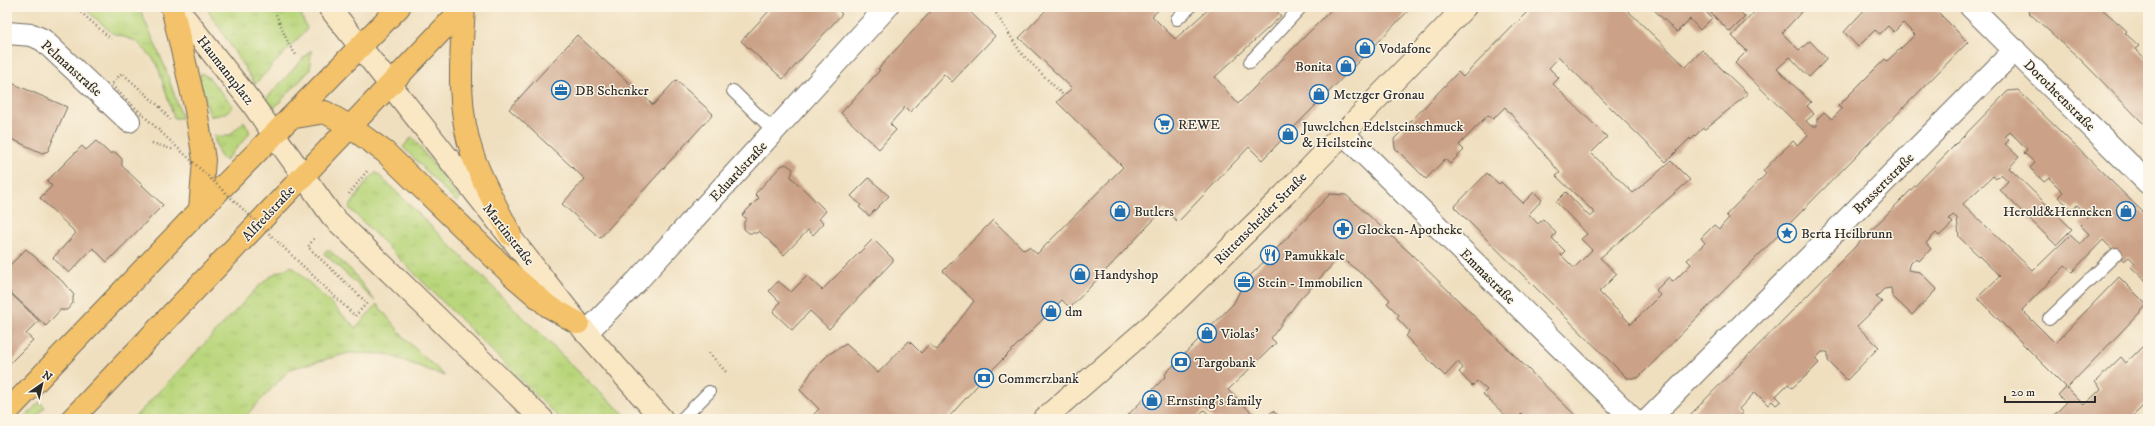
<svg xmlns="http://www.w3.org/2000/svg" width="2155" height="426" font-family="'IM FELL DW Pica',serif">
	<defs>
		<pattern id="grass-tufts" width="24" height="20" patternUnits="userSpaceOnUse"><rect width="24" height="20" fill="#b9d67c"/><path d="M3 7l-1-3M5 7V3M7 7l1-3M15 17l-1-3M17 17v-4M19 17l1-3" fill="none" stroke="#9fb86b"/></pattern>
	</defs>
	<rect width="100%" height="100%" fill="#fcf5e5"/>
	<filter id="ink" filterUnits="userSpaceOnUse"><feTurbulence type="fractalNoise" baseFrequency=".025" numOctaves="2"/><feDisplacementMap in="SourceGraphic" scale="8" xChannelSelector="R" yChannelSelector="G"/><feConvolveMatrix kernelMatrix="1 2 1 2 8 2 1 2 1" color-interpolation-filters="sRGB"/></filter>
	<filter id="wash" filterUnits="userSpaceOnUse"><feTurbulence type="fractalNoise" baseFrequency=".012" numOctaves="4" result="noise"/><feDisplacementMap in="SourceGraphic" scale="16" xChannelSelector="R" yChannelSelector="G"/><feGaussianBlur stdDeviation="0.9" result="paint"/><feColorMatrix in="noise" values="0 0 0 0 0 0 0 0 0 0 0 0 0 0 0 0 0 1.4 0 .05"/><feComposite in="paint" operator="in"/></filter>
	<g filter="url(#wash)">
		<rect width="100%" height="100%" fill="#efdfbf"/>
		<!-- grass -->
		<g fill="url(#grass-tufts)" stroke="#728054">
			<polygon points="83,7 139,7 165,67 182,118 174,118 157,64 151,56 136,41 112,33"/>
			<polygon points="206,7 298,7 307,29 255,84"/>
			<polygon points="311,50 310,70 275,107 270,107 265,100"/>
			<path d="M 201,73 L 208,77 L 233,106 C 226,114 220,116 210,116 L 199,78 Z"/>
			<path d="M 244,121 L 249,130 L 249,134 L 225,161 C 217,155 216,144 214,135 L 222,137 L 230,135 Z"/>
			<polygon points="412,137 460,199 456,202 403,147"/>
			<polygon points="376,172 596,389 630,419 560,419 349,208 367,181"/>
			<polygon points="326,251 330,251 351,270 375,301 328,257 324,254"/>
			<polygon points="292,266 356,328 377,304 408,342 445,376 386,354 349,353 290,369 243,419 133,419 259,286 274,274"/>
			<polygon points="39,402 45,407 35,419 24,419"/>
		</g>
		<g id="blocks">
			<!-- building -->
			<g fill="#cba287" fill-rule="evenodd">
				<polygon points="769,7 835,7 842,14 783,79 741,41 771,9"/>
				<polygon points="935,7 965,7 995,36 952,82 944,74 910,112 905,107 890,124 896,130 879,149 841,113 880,70 878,69"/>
				<polygon points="1049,7 1162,7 1152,16 1175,39 1211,7 1273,7 1281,16 1215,77 1238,104 1334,7 1412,7 1262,160 1249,147 1178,222 1164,209 1070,308 1062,300 984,378 947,419 809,419 819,409 800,390 812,371 829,354 846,344 878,373 909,341 921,353 929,344 937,350 974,301 943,271 993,220 1024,250 1029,247 1037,254 1123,167 1057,102 1072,88 1019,38"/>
				<polygon points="1532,7 1624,7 1686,67 1702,50 1748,94 1705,129 1703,128 1691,140 1690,138 1666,162 1559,57 1549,68 1559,78 1553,84 1607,137 1591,153 1633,193 1671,161 1690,180 1600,258 1617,274 1599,292 1631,324 1660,295 1656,290 1669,277 1673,282 1691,264 1687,260 1705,243 1701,238 1714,225 1719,229 1729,218 1726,215 1766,174 1763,171 1778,155 1793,141 1797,145 1808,135 1735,63 1747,51 1732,36 1759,7 1806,7 1782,33 1799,50 1810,41 1826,58 1824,62 1809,77 1790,57 1777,69 1811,102 1807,106 1814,114 1806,121 1811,126 1817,126 1817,119 1824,112 1832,119 1842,109 1838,106 1885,59 1887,61 1915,35 1903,23 1894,32 1888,26 1880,34 1875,30 1858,47 1844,32 1867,7 1933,7 1968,42 1638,378 1627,378 1454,207 1487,173 1499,184 1501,182 1523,203 1534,192 1542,200 1529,214 1538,224 1543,219 1556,233 1552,238 1565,251 1561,255 1574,268 1592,250 1581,239 1587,234 1556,202 1566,192 1590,217 1595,213 1556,176 1560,173 1505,107 1493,119 1488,115 1459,145 1464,150 1450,164 1445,159 1426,179 1395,148 1394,139 1432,99 1458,72 1463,77"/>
				<polygon points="1651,7 1701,7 1712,18 1700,30 1690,19 1677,32"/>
				<polygon points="1705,7 1736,7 1745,17 1730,32"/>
				<polygon points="2031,7 2100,7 2127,31 2125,33 2139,46 2135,49 2146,59 2148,57 2148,128 2079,58 2028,12"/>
				<polygon points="577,35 653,105 676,80 713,114 600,238 562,204 585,179 509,109"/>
				<polygon points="7,81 67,107 48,151 42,153 7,137"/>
				<path d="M 2018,90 L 2148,217 L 2147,282 L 2131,267 L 2135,263 L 2129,257 L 2124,261 L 2103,240 L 2072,272 L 2065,266 L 2022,310 L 2055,343 L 2119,277 L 2147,305 L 2067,388 L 2084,405 L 2101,389 L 2095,382 L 2121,357 L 2126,363 L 2148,341 L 2148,401 L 2130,419 L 2050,419 L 2066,403 L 2058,395 L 2066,387 L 1977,298 L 2000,276 L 1959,237 L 1957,218 L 1953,215 L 1949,219 L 1953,223 L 1939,236 L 1936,233 L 1926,243 L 1931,249 L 1919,261 L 1916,258 L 1909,265 L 1908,270 L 1920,272 L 1937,289 L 1912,315 L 1892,296 L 1891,288 L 1884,289 L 1876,297 L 1882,302 L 1857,326 L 1879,347 L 1847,380 L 1828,361 L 1828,352 L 1822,352 L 1815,359 L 1819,363 L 1807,375 L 1792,388 L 1788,384 L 1776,396 L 1781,401 L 1776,405 L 1772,401 L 1768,405 L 1755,392 L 1739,409 L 1743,413 L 1737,419 L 1686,419 L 2008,91 ZM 2010,132 L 2027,149 L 2024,153 L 2035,163 L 2030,168 L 2044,182 L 2049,178 L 2063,192 L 2058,197 L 2073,210 L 2077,205 L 2089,216 L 2080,225 L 2089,234 L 2080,244 L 2070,235 L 2033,271 L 1963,204 L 1993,176 L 1996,179 L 2001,174 L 2008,181 L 2000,190 L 2056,245 L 2072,229 L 2009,168 L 2019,157 L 2005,144 L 2009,140 L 2005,137 Z"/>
				<polygon points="96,141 109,153 116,153 122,159 122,166 163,205 107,262 93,248 69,273 53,258 76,233 40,198 52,186 47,181 82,146 86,150"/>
				<polygon points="786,164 793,169 791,177 826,211 819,219 824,223 813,235 808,230 784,255 759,231 757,233 749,233 744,229 744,222 747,219 742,215 759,198 755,194 781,166"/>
				<polygon points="869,178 889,196 869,216 859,207 861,205 851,196"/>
				<polygon points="1330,194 1346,195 1409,252 1579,419 1526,419 1521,414 1516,419 1512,416 1509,419 1483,394 1487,390 1477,381 1472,386 1459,372 1463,368 1458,362 1445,376 1406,337 1409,331 1397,318 1399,315 1387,303 1390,300 1376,285 1340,257 1299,300 1271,338 1276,343 1228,390 1258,419 1214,419 1204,410 1195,419 1130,419 1127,416 1166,376 1165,374 1234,303 1244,282"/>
				<polygon points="873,239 893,259 893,261 829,329 810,311 792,330 773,312 780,302 769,291 778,281 791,292 807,276 822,290"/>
				<polygon points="26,249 62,281 74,295 73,297 73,303 67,310 60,310 46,326 7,289 7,268"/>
				<polygon points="7,290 39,321 26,334 33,340 7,366"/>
				<polygon points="1273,411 1283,419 1263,419"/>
			</g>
		</g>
	</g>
	<g filter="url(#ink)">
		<use href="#blocks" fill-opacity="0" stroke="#706a5f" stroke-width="1"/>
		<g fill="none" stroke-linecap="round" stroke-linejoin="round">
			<!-- lane casing -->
			<g stroke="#706a5f" stroke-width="14">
				<g id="lane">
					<polyline points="1177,19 1190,7"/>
					<polyline points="1250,62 1301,7"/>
					<polyline points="733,91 774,131"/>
					<polyline points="2049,319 2116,254"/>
					<polyline points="682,419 709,392"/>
				</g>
			</g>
			<!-- street casing -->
			<g stroke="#706a5f" stroke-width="24">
				<g id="street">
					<polyline points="1971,7 2148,183"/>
					<polyline points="7,33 32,35 43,40 129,121"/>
					<polyline points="1343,133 1633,419"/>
					<polyline points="586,333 637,281 887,7"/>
					<polyline points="1649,419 2015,50"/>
				</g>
			</g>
			<!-- secondary casing -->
			<g stroke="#706a5f" stroke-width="24">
				<g id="secondary">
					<polyline points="176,7 251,102 332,216 542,419"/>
					<polyline points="329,7 578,323 662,419"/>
					<polyline points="1044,419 1155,322 1284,195 1465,7"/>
				</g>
			</g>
			<!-- primary casing -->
			<g stroke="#706a5f" stroke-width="24">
				<g id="primary">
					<polyline points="172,7 196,110 204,160 200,210"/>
					<path d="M 464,7 C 461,57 456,108 473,156 C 483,183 498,209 510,234"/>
					<polyline points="290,118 325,112 349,126 385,152 513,276 548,306 578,323"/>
					<polyline points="7,412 200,210 399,7"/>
					<polyline points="72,419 464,7"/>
				</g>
			</g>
			<!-- path -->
			<g stroke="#706a5f" stroke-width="2.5" stroke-dasharray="1 3" stroke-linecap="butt">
				<polyline points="75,7 111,39"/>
				<polyline points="273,7 289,45 296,55"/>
				<polyline points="994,10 1021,53 1064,96"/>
				<polyline points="160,107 170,120"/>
				<polyline points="152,143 175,150"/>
				<polyline points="349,194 367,171"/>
				<polyline points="280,244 355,316 367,303 308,247 315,237"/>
				<polyline points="709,353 727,373"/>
			</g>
			<!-- lane -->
			<use href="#lane" stroke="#fff" stroke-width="12"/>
			<!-- street -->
			<use href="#street" stroke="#fff" stroke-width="22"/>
			<!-- secondary -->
			<use href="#secondary" stroke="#fae7c3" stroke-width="22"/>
			<!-- primary -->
			<use href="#primary" stroke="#f3c26a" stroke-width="22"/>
			<!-- path-bridge -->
			<polyline stroke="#706a5f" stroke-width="2.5" stroke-dasharray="1 3" stroke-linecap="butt" points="160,107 122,73 111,85 280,244"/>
		</g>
	</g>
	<!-- icons -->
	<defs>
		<g id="shop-ring" transform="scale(1)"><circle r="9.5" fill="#fcf5e5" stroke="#1f6fb2" stroke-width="1.5"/><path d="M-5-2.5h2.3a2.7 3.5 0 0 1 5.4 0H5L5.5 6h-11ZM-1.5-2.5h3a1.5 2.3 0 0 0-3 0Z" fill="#1f6fb2"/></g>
		<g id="office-ring" transform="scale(1)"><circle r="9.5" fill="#fcf5e5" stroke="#1f6fb2" stroke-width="1.5"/><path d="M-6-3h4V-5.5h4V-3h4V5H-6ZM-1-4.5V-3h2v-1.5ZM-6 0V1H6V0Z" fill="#1f6fb2"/></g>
		<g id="supermarket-ring" transform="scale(1)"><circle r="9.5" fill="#fcf5e5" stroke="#1f6fb2" stroke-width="1.5"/><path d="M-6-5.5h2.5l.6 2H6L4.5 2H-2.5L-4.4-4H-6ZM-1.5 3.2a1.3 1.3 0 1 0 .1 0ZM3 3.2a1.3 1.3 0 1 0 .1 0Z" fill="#1f6fb2"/></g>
		<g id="pharmacy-ring" transform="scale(1)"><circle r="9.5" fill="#fcf5e5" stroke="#1f6fb2" stroke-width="1.5"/><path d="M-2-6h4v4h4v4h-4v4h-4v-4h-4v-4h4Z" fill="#1f6fb2"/></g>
		<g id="sight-ring" transform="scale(1)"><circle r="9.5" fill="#fcf5e5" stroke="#1f6fb2" stroke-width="1.5"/><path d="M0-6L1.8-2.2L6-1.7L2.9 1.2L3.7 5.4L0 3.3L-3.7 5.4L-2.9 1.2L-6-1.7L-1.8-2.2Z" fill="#1f6fb2"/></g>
		<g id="restaurant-ring" transform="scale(1)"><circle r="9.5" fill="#fcf5e5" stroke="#1f6fb2" stroke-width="1.5"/><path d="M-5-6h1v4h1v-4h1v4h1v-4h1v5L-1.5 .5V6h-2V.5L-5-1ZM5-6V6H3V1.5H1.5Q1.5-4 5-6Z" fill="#1f6fb2"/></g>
		<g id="bank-ring" transform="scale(1)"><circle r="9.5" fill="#fcf5e5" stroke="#1f6fb2" stroke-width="1.5"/><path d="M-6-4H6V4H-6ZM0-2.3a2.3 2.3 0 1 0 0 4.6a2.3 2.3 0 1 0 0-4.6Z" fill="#1f6fb2"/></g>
	</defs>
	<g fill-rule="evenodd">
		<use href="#shop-ring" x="1365" y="48"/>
		<use href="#shop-ring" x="1346" y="66"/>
		<use href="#office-ring" x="561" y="90"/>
		<use href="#shop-ring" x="1319" y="94"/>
		<use href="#supermarket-ring" x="1164" y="124"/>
		<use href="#shop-ring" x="1288" y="134"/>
		<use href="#shop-ring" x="1120" y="211"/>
		<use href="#shop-ring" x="2126" y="211"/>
		<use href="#pharmacy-ring" x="1343" y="229"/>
		<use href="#sight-ring" x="1787" y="233"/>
		<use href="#restaurant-ring" x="1270" y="255"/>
		<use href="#shop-ring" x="1080" y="274"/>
		<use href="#office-ring" x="1244" y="282"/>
		<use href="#shop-ring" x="1051" y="311"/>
		<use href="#shop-ring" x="1207" y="333"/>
		<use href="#bank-ring" x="1181" y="362"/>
		<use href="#bank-ring" x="984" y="378"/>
		<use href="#shop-ring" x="1152" y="400"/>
	</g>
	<g text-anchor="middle" stroke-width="3" stroke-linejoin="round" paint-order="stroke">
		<!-- poi labels -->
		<g font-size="14" fill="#2b2b2b" stroke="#fcf5e5" text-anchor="start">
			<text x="1379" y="53">Vodafone</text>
			<text x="1332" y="71" text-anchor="end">Bonita</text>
			<text x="575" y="95">DB Schenker</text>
			<text x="1333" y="99">Metzger Gronau</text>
			<text x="1178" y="129">REWE</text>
			<text x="1302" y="131">Juwelchen Edelsteinschmuck<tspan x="1302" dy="16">&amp; Heilsteine</tspan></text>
			<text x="1134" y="216">Butlers</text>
			<text x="2112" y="216" text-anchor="end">Herold&amp;Henneken</text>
			<text x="1357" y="234">Glocken-Apotheke</text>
			<text x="1801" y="238">Berta Heilbrunn</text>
			<text x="1284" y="260">Pamukkale</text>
			<text x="1094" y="279">Handyshop</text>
			<text x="1258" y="287">Stein - Immobilien</text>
			<text x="1065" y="316">dm</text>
			<text x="1221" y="338">Violas'</text>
			<text x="1195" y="367">Targobank</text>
			<text x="998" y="383">Commerzbank</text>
			<text x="1166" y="405">Ernsting's family</text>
		</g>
		<!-- street labels -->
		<g font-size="14" fill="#2b2b2b" stroke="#fcf5e5">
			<text transform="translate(72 68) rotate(42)" y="5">Pelmanstraße</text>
			<text transform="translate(226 70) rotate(52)" y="5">Haumannplatz</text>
			<text transform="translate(2060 95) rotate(45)" y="5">Dorotheenstraße</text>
			<text transform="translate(738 171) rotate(-47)" y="5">Eduardstraße</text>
			<text transform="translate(1883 183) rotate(-45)" y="5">Brassertstraße</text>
			<text transform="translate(268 213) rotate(-47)" y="5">Alfredstraße</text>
			<text transform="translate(1260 218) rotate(-45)" y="5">Rüttenscheider Straße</text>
			<text transform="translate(509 234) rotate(52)" y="5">Martinstraße</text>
			<text transform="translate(1488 276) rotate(45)" y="5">Emmastraße</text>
		</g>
	</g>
	<!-- margin -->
	<rect width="2155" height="426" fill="none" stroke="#fcf5e5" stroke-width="24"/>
	<!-- north arrow -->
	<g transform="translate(42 384) rotate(34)" stroke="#fcf5e5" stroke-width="3" paint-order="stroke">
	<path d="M0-3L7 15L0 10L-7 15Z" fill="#2b2b2b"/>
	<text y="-6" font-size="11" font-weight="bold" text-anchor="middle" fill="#2b2b2b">N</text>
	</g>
	<!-- scale -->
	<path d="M2005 396v6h90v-6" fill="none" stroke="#2b2b2b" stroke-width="2"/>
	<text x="2011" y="396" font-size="12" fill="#2b2b2b" stroke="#fcf5e5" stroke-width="3" paint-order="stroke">20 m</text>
</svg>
